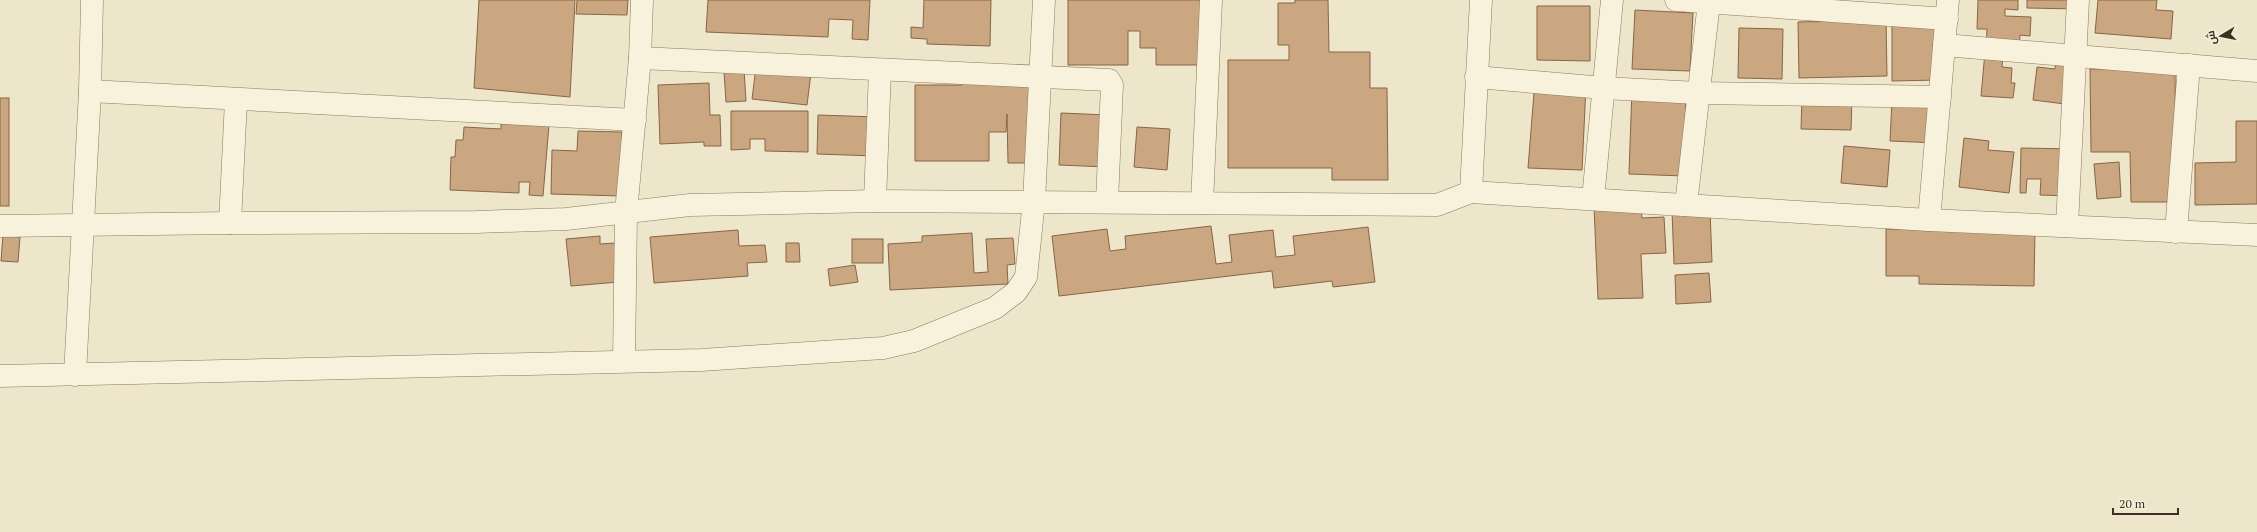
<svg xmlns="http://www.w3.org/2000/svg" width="2257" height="532" font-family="'PT Serif',Cairo,serif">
	<rect width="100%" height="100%" fill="#ede6ca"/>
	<!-- building -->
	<g fill="#caa681" stroke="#886545">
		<polygon points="479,0 575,0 570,97 474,88"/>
		<polygon points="577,0 628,0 627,15 576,14"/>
		<polygon points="708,0 870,0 868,40 852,39 853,20 829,19 828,37 706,32"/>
		<polygon points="924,0 991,0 990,46 927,44 927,39 911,38 911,27 923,28"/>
		<polygon points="1068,0 1208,0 1208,65 1156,65 1156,48 1140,48 1140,31 1128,31 1128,65 1068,65"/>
		<polygon points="1295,0 1328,0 1329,52 1370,52 1370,88 1387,88 1388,180 1332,180 1332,168 1228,168 1228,60 1289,60 1289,45 1278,45 1278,3 1295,3"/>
		<polygon points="1978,0 2018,0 2018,10 2005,9 2005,16 2031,17 2030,36 2020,35 2019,52 1986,50 1987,29 1977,29"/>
		<polygon points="2027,0 2079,0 2078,9 2027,8"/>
		<polygon points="2098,0 2157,0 2156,10 2173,11 2171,39 2095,33"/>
		<polygon points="1537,6 1590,6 1590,61 1537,60"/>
		<polygon points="1635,10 1693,13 1690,71 1632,69"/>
		<polygon points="1886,20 1887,76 1799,78 1798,22"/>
		<polygon points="1937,22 1938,80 1892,81 1892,23"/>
		<polygon points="1739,28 1783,29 1782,79 1738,78"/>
		<polygon points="1985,52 2003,53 2002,67 2012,68 2011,83 2015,83 2013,98 1981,96"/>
		<polygon points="2056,58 2079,61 2073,105 2033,100 2037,67 2055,69"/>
		<polygon points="757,59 812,65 807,105 752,99"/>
		<polygon points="2175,68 2176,202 2131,202 2130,152 2091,152 2090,69"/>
		<polygon points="744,69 746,101 726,102 724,71"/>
		<polygon points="962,77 1035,77 1033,163 1008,163 1007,114 1006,132 989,132 989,161 915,161 915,85 962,85"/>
		<polygon points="709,83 710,115 720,115 721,146 704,146 704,142 660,144 658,85"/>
		<polygon points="1586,86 1582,170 1528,168 1534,93"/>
		<polygon points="1632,88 1686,90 1684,176 1629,174"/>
		<polygon points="1802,97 1852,99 1851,130 1801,129"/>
		<rect x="0" y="98" width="9" height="108"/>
		<polygon points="1892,100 1941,103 1938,143 1890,141"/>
		<polygon points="731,111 808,111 808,152 765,151 765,139 750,139 750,149 731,150"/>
		<polygon points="1061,113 1108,115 1107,167 1059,165"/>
		<polygon points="818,115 877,117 876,156 817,154"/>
		<polygon points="2236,121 2257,121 2257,204 2195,205 2195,163 2236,162"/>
		<polygon points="501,122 549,125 543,196 529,195 530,182 519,182 519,193 450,190 451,157 455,157 456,140 463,140 464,127 501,129"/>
		<polygon points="1137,127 1170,129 1167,170 1134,167"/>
		<polygon points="578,131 622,132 620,196 551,194 552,150 577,151"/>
		<polygon points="1964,138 1989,141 1988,150 2014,152 2009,193 1959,187"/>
		<polygon points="1844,146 1890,150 1887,187 1841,183"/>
		<polygon points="2021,148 2074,149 2073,196 2040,195 2041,179 2027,179 2026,193 2020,193"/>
		<polygon points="2119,162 2121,197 2097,199 2094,164"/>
		<polygon points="1641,205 1642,218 1664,217 1666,253 1641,254 1643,298 1598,299 1594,207"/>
		<polygon points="1710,210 1712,262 1674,264 1672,211"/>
		<polygon points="1211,226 1216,264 1232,262 1229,235 1273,230 1276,257 1295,255 1293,236 1368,227 1375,282 1333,287 1332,281 1274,288 1272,271 1059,296 1052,236 1107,229 1110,251 1126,249 1125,236"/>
		<polygon points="1886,229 2035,232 2034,286 1919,284 1919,276 1886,276"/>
		<polygon points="738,230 739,246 765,245 767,262 747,263 748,276 654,283 650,237"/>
		<polygon points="972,233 974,273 988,272 986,239 1013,238 1015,264 1007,265 1008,284 890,290 888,244 922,242 922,236"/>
		<polygon points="3,235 20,237 18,262 1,261"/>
		<polygon points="600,236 600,244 615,243 619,282 571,286 566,239"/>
		<rect x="852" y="239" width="31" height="24"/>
		<polygon points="786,243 799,243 800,262 786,262"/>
		<polygon points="855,265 858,282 830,286 828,269"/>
		<polygon points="1709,273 1711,302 1676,304 1675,275"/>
	</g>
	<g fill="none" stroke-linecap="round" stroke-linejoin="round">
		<!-- minor casing -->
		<g stroke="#8a795e" stroke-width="23">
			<g id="minor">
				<polyline points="1676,0 1947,19"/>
				<polyline points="1944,45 2257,71"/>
				<polyline points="640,58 1109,80 1112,85 1107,202"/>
				<polyline points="1476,77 1604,88 1698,93 1940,97"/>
				<polyline points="90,91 635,120"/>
				<polyline points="1471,192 1929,220 2257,235"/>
				<polyline points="1593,199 1612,0"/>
				<polyline points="875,201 880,70"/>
				<polyline points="1202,203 1211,0"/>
				<polyline points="1686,205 1709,2"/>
				<polyline points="1929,220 1948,0"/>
				<polyline points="230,223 236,100"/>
				<polyline points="0,226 230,223 476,222 566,219 690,205 875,201 1437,205 1471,192 1481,0"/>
				<polyline points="2067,226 2078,0"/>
				<polyline points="2176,232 2189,65"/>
				<polyline points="624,361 626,213 640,58 642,0"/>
				<polyline points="75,375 90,91 92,0"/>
				<polyline points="0,376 701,360 883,348 914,341 995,308 1016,292 1026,277 1034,201 1044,0"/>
			</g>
		</g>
		<!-- minor -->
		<use href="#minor" stroke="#f8f2dd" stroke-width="22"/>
	</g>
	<!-- north arrow -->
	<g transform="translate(2221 36) rotate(260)" stroke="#f5efd9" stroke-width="3" paint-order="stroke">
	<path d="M0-3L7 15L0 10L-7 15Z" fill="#3b3021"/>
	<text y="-6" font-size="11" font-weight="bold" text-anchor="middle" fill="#3b3021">ش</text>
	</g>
	<!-- scale -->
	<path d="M2113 508v6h65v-6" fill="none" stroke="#3b3021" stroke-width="2"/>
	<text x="2119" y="508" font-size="12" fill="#3b3021" stroke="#f5efd9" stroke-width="3" paint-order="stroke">20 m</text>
</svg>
